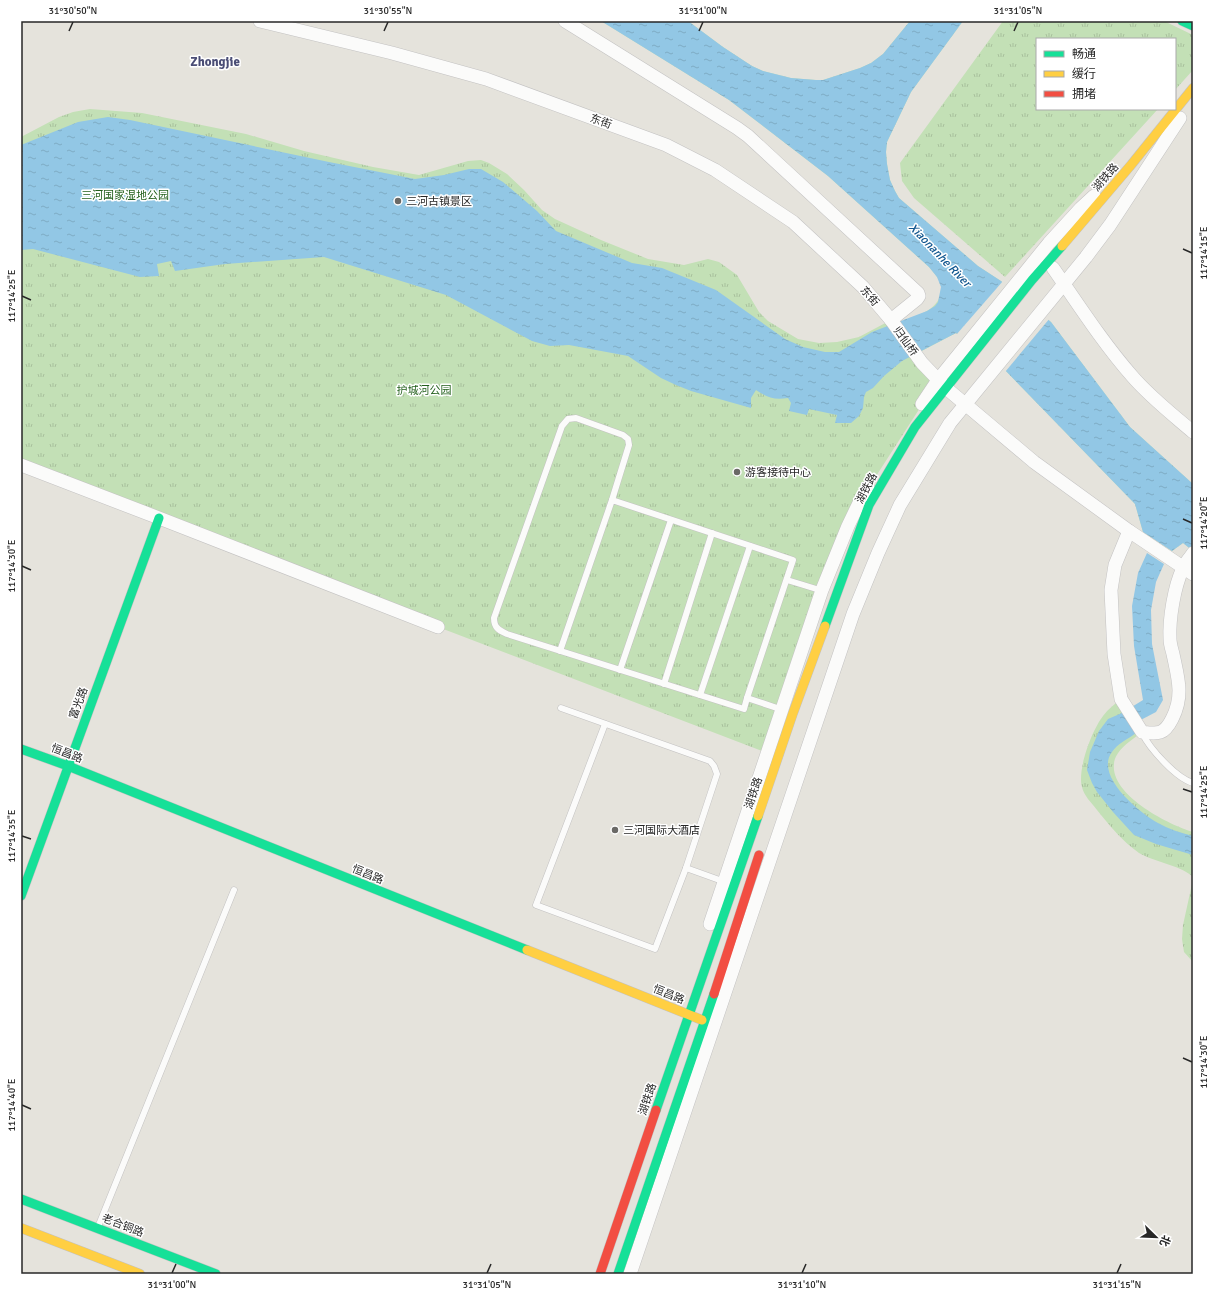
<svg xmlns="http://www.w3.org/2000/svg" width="1214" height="1295" font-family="Signika,'Noto Sans SC',sans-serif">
	<defs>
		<pattern id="park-tufts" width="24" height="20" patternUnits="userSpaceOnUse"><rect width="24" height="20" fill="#c3e0b6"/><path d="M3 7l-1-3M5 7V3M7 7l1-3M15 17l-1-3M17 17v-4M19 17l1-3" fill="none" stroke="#a8c09c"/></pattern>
		<pattern id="water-ripples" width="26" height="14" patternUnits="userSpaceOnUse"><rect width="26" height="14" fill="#92c7e5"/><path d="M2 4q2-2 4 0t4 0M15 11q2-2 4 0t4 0" fill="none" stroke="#7eabc4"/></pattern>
	</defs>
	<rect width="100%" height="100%" fill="#e5e3dc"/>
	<!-- park -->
	<g fill="url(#park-tufts)">
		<path d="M 601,21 L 688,21 L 723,47 L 752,66 L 763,71 L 791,78 L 816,80 L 823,80 L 860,68 L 871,63 L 883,54 L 910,21 L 963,21 L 911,92 L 887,142 L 886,152 L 887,164 L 890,180 L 895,191 L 899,198 L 978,266 L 1001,281 L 1051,322 L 1130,427 L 1193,484 L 1193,551 L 1183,543 L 1172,551 L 1143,532 L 1135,504 L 1002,367 L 956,333 L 916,354 L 938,380 L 860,501 L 767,753 L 438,627 L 21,465 L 21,137 L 59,117 L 73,112 L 90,109 L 142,113 L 246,134 L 304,151 L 373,167 L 419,175 L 468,161 L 481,160 L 489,163 L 507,174 L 524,190 L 542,210 L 555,219 L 601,240 L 648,259 L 684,265 L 708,259 L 719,262 L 737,275 L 759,312 L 768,321 L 798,339 L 819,343 L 837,342 L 859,337 L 891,320 L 894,324 C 909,318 936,313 940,295 C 941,292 942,288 941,285 C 939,278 933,272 929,267 L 828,176 L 729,100 Z"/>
		<polygon points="1003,21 1164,21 1193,35 1193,70 1175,90 1175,39 1037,39 1037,109 1158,109 1005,277 914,198 902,181 900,163"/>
		<path d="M 1121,699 L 1142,732 C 1132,740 1115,750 1114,764 C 1110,795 1169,825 1193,832 L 1193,962 L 1184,952 L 1182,939 L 1183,925 L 1192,884 L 1192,876 C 1179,865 1154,862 1139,853 C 1122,841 1110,826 1097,810 C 1091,802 1084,796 1082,787 C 1077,770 1092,730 1103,716 C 1108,709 1115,704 1121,699 Z"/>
	</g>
	<!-- water -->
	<g fill="url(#water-ripples)">
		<path d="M 601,21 L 688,21 L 723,47 L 752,66 L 763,71 L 791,78 L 816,80 L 823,80 L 860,68 L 871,63 L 883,54 L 910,21 L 963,21 L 911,92 L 887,142 L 886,152 L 887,164 L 890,180 L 895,191 L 899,198 L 978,266 L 1001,281 L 1051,322 L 1130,427 L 1193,484 L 1193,551 L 1183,543 L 1172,551 L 1143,532 L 1135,504 L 1002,367 L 956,333 L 902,361 L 884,376 L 873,388 L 866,392 L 864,397 L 863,408 L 859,416 L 851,423 L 835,423 L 837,415 L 809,409 L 807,415 L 789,411 L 791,403 L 788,398 C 774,400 768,398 756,390 L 751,398 L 751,408 L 691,391 L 676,385 L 661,378 L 628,356 L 569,345 L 550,346 L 532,341 L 446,295 L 324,257 L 225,264 L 175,271 L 171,261 L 157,264 L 159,276 L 140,277 L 33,249 L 21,250 L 21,145 L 78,122 L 108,117 L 130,120 L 329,162 L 415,179 L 444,175 L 469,169 L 481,169 L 503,182 L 537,211 L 556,231 L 632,263 L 662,268 L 716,290 L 785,339 L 803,347 L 825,352 L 839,352 L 872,332 L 927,311 L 935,306 L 938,302 L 941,287 L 937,277 L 929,267 L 828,176 L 729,100 Z"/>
		<path d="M 1147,553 L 1164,564 L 1156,582 L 1151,610 L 1152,644 L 1163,700 L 1156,712 L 1133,724 L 1136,733 C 1128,739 1117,744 1112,752 C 1094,776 1140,813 1158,823 C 1169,829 1181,833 1193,836 L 1193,855 L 1156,844 L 1134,835 L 1113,812 L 1097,792 L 1092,783 L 1087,770 L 1090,752 L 1099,731 L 1108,719 L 1122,713 L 1143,700 L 1134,646 L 1132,606 L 1138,573 Z"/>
	</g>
	<!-- pier -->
	<polygon fill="#e5e3dc" points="1003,281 1050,318 1005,372 956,335"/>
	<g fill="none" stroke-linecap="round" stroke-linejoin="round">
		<!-- lane casing -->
		<g stroke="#c3c2c2" stroke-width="7">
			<g id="lane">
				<path d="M 612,500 L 629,445 L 628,439 L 623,435 L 576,418 L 568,419 L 562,426 L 494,618 C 494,627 498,630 507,634 L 744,709 L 747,698"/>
				<polyline points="787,580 823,591"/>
				<polyline points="560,651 612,500 793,560 747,698 783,710"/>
				<polyline points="620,670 671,520"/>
				<polyline points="664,684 712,533"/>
				<polyline points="700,695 750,546"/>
				<polyline points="561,708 710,761 714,766 717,774 686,868 725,882"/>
				<polyline points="605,724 536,905 655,949 686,868"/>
				<path d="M 1142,733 C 1150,749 1176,778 1193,783"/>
				<polyline points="98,1227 234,890"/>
			</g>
		</g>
		<!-- street casing -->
		<g stroke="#c3c2c2" stroke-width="14">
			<g id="street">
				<polyline points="260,21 392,53 486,79 666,145 715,170 793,222 863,287 891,320 922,363 946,388 1034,462 1129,531 1193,574"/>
				<polyline points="565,21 737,128 748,136 918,293 919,296 917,299 891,320"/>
				<path d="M 1053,268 C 1078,304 1103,343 1132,376 C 1150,397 1172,414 1193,432"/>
				<polyline points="922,404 938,380 1049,243 1081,208 1094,196"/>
				<polyline points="21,465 159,518 438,627"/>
				<path d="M 1129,531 L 1115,565 L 1111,590 L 1114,654 L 1121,699 L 1142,732 C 1158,734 1164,735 1172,719 C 1184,696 1178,678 1173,654 C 1172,650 1170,644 1170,639 C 1169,619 1174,587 1183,568 C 1185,563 1190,558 1193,553"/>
				<polyline points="710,924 822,590 848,526 860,501 868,488"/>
				<polyline points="630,1274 853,614 878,553 900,505 950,423 1086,257 1110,225 1180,118"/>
			</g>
		</g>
		<!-- fast casing -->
		<g stroke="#c3c2c2" stroke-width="10">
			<g id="fast">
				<polyline points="1182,21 1193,26"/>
				<polyline points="825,626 869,505 915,427 1032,280 1062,246"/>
				<polyline points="21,749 68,766 527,950"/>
				<polyline points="21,896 159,518"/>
				<polyline points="656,1110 758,816"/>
				<polyline points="21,1199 216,1274"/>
				<polyline points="618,1274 714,994"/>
			</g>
		</g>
		<!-- slow casing -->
		<g stroke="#c3c2c2" stroke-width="10">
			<g id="slow">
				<polyline points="1062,246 1131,165 1193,88"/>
				<polyline points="758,816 793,713 825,626"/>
				<polyline points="527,950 702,1020"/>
				<polyline points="21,1228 140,1274"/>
			</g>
		</g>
		<!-- jam casing -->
		<g stroke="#c3c2c2" stroke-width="10">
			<g id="jam">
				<polyline points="714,994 759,855"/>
				<polyline points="600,1274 656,1110"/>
			</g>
		</g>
		<!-- lane -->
		<use href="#lane" stroke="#fbfbfa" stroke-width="6"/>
		<!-- street -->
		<use href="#street" stroke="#fbfbfa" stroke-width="13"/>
		<!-- fast -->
		<use href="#fast" stroke="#16e098" stroke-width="9"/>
		<!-- slow -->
		<use href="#slow" stroke="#ffcf43" stroke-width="9"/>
		<!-- jam -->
		<use href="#jam" stroke="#f24e42" stroke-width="9"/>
	</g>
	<!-- ticks -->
	<path fill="none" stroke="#272727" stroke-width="1.5" d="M 69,31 L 73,22M 384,31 L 388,22M 699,31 L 703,22M 1014,31 L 1018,22M 1183,249 L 1192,253M 22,296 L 31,300M 1183,519 L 1192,523M 22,566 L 31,570M 1183,789 L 1192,792M 22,836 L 31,839M 1183,1058 L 1192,1062M 22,1105 L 31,1109M 172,1273 L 176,1264M 487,1273 L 491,1264M 802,1273 L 806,1264M 1117,1273 L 1121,1264"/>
	<!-- markers -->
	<g fill="#6a6966" stroke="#fff" stroke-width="1.5">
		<circle cx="398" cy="201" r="4"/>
		<circle cx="737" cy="472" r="4"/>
		<circle cx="615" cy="830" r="4"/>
	</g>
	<g text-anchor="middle" stroke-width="3" stroke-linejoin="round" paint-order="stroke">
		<!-- street labels -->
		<g font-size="11" fill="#272727" stroke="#fff">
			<text transform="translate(601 121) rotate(20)" y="4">东街</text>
			<text transform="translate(1105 177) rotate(-49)" y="4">湖铁路</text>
			<text transform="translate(870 296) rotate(49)" y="4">东街</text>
			<text transform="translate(906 341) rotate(54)" y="4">归仙桥</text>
			<text transform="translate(866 488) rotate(-62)" y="4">湖铁路</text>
			<text transform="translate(78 703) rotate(-70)" y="4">富光路</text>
			<text transform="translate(67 753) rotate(21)" y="4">恒昌路</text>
			<text transform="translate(753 793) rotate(-71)" y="4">湖铁路</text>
			<text transform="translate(368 874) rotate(22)" y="4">恒昌路</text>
			<text transform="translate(669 994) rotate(22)" y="4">恒昌路</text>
			<text transform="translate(647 1099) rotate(-71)" y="4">湖铁路</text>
			<text transform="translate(123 1225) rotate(21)" y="4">老合铜路</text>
		</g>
		<!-- park labels -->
		<g font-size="11" fill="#225f1b" stroke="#fff">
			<text x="125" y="199">三河国家湿地公园</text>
			<text x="424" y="394">护城河公园</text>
		</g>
		<!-- poi labels -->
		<g font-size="11" fill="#272727" stroke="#fff" text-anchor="start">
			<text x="406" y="205">三河古镇景区</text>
			<text x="745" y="476">游客接待中心</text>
			<text x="623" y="834">三河国际大酒店</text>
		</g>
		<!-- water labels -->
		<g font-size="12" font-style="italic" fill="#12578f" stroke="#fff">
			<text transform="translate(940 255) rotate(46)" y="4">Xiaonanhe River</text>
		</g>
		<!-- quarter labels -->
		<g font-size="13" font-weight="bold" fill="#4a4d75" stroke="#fff">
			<text x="215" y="66">Zhongjie</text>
		</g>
	</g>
	<!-- border -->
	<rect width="1214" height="1295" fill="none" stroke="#ffffff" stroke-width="44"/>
	<!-- legend -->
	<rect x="1036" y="38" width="140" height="72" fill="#ffffff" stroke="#a9a9a9"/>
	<rect x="1044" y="51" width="20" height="6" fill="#16e098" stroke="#a9a9a9"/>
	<text x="1072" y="58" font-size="12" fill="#272727">畅通</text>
	<rect x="1044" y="71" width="20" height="6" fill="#ffcf43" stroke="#a9a9a9"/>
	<text x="1072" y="78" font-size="12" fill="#272727">缓行</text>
	<rect x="1044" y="91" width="20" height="6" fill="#f24e42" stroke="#a9a9a9"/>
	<text x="1072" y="98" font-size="12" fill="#272727">拥堵</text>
	<!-- north arrow -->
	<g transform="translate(1156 1237) rotate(113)" stroke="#ffffff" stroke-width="3" paint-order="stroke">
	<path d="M0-3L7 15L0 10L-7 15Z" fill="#272727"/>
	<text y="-6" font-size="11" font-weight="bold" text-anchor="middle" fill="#272727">北</text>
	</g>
	<rect x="22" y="22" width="1170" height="1251" fill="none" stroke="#272727" stroke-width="1.5"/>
	<g font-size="10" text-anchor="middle" fill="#272727">
		<text x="73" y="14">31°30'50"N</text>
		<text x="388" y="14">31°30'55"N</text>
		<text x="703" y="14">31°31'00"N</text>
		<text x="1018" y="14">31°31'05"N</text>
		<text transform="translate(1203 253) rotate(-90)" y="4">117°14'15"E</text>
		<text transform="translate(11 296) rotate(-90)" y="4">117°14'25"E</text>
		<text transform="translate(1203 523) rotate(-90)" y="4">117°14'20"E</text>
		<text transform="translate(11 566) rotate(-90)" y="4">117°14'30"E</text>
		<text transform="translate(1203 792) rotate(-90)" y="4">117°14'25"E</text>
		<text transform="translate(11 836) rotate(-90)" y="4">117°14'35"E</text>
		<text transform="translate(1203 1062) rotate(-90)" y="4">117°14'30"E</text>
		<text transform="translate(11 1105) rotate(-90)" y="4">117°14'40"E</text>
		<text x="172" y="1288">31°31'00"N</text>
		<text x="487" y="1288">31°31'05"N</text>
		<text x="802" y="1288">31°31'10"N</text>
		<text x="1117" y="1288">31°31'15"N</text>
	</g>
</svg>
